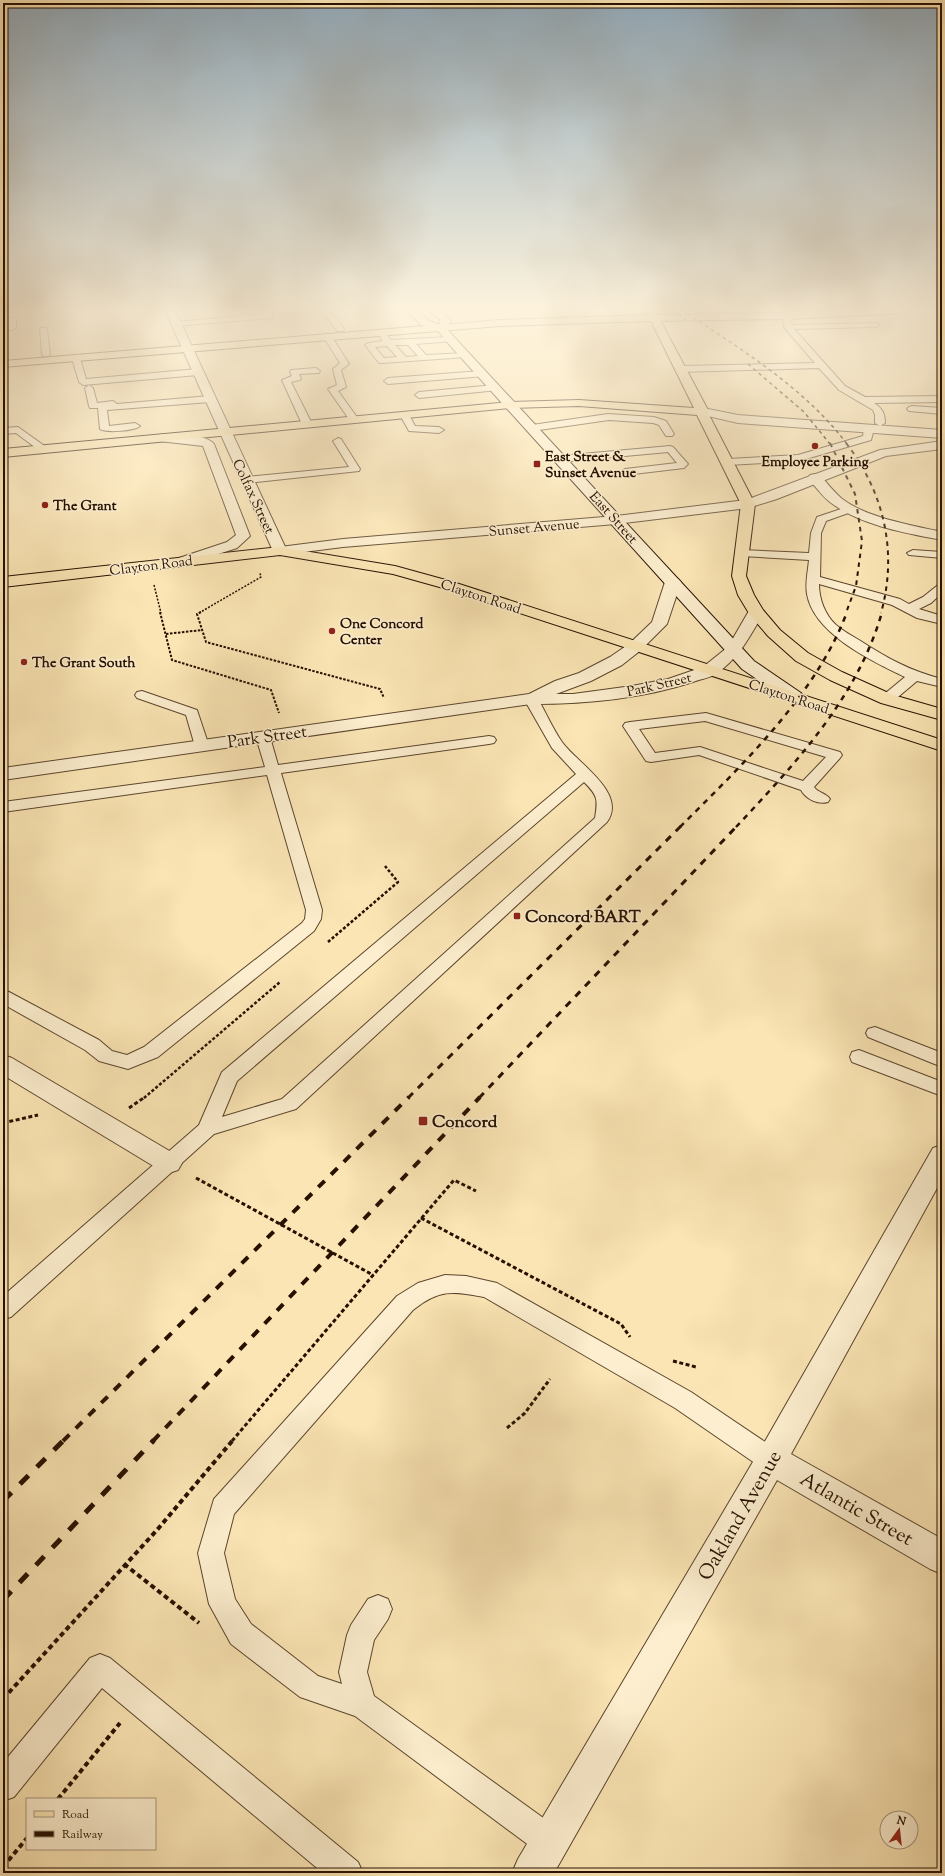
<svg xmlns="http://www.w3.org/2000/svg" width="945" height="1876" font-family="'Sorts Mill Goudy',serif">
	<rect width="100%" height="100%" fill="#fbe5b4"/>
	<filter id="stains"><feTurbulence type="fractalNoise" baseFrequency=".005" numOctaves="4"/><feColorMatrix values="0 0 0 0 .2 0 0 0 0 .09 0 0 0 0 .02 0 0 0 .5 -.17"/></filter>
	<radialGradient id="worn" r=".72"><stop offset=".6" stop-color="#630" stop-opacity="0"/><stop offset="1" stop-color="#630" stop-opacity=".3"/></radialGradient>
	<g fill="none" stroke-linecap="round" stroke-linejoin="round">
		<!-- service casing -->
		<g stroke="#5b452d" stroke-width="2">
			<g id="service">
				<polygon points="262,310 269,310 274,316 270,318 176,326 172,324 176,322 264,314"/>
				<polygon points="322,310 329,310 344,329 343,331 337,331"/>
				<path d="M 814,310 L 818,312 L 817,314 L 790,315 L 792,325 L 876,323 L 880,325 L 876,327 L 794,329 L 845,386 L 865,397 L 942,396 L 942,402 L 874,403 C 882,408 885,413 885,423 L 880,426 L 875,423 L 875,415 L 873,410 L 839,390 L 819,368 L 680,372 L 676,369 L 680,366 L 815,363 L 784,327 L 782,313 L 786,311 Z"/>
				<polygon points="9,317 16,319 16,328 12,330 3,330 3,326 8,326"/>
				<polygon points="40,328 46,328 47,330 50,354 49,356 43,356 42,354"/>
				<polygon points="324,334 330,334 349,364 341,370 346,387 338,391 359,420 357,422 351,422 328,389 337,385 333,369 340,363 323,336"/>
				<path d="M 381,335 L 387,335 L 391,340 L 450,337 L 453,337 L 453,341 L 416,344 L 426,355 L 466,353 L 470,355 L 466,357 L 382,363 L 379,363 L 365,345 L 369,343 L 383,341 L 380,337 ZM 395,345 L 408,345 L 418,356 L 406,357 ZM 387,346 L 397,357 L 384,358 L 375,347 Z"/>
				<polygon points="73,356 79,356 80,358 86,379 198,369 202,372 198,375 83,385 79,382 72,358"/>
				<polygon points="316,368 320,371 319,373 299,374 301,378 300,380 291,382 312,424 307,427 302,424 282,380 292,376 290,372 291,370"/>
				<polygon points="482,371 485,372 485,376 388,384 384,381 388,378"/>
				<path d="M 89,385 L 93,388 L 97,403 L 113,401 L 117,404 L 210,396 L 214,399 L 210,402 L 107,410 L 109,426 L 135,423 L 140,426 C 135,431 105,433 100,429 L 98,408 L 90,408 L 89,406 L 85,388 Z"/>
				<polygon points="495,385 498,386 498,390 419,398 415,395 419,392"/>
				<polygon points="912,406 942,408 942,414 909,411 907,409 909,407"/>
				<polygon points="405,412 408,413 415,426 439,427 444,430 439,433 409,431 400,415"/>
				<polygon points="608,414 654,417 666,421 674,434 672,436 666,436 659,425 653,423 609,420 532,431 527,428 532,425"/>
				<polygon points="869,426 874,429 871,440 799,461 728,465 723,462 728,459 798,455 863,436 864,429"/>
				<polygon points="18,427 46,447 48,449 46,451 40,451 16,433 3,434 3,428"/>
				<polygon points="338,438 341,439 360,469 359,471 247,483 242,480 247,477 349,467 333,441"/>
				<polygon points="670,446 673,447 688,464 684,468 625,475 620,472 625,469 677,463 668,452 560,462 555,459 560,456"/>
				<path d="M 850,506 L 855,509 L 854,511 L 826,521 L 821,533 L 820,577 L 900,599 L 909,604 L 923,597 L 938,585 L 942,583 L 942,593 L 931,603 L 919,609 L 942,616 L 942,624 L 917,618 L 892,605 L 819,584 C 819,599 825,615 836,625 C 843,631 852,636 859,640 C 887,658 910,671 942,679 L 942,687 L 917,681 L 892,702 L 882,702 L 880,699 L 882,696 L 905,677 C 872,661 814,634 807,594 C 805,583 808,571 809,560 L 742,556 L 736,553 L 742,550 L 809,553 L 811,533 L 817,517 Z"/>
				<polygon points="913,550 942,552 942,558 909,555 907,553"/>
				<polygon points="142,691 197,710 209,746 207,749 197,749 195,746 186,715 137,698 135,695 137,692"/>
				<path d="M 531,695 L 536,696 L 538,699 C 546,713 553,729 562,742 C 577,763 628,793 607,822 L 296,1109 L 214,1134 L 11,1317 L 3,1319 L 3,1296 L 199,1125 L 222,1072 L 576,774 L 552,748 L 524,699 L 526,696 ZM 584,782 C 598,796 598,799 595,818 L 282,1099 L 222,1117 L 237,1081 Z"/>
				<path d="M 706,713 L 840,752 L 842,755 L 840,758 L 814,787 C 818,793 826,793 830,799 L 828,802 C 818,805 806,799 801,790 L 699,755 L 651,762 L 646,761 L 623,726 L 625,723 L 630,722 ZM 705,721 L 826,757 L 803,781 L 700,747 L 655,753 L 639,729 Z"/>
				<polygon points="263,733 268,734 270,737 278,765 489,736 494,737 496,740 494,743 489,744 281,773 322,910 321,919 314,931 158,1057 128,1069 99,1061 85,1050 3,1004 3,990 9,992 99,1040 112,1051 127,1055 144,1047 302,923 305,919 306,910 267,775 3,812 3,802 265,767 256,737 258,734"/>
				<polygon points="875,1027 942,1053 942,1067 868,1037 866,1033 868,1029"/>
				<polygon points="859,1050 942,1082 942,1096 852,1062 850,1057 852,1052"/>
				<path d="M 445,1275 L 466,1276 L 497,1283 L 691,1392 L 780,1452 L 783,1460 L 780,1468 L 771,1471 L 762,1468 L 675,1408 L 484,1297 C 453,1291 439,1289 413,1310 L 234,1514 L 224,1553 L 235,1599 L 251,1624 L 318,1676 L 342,1684 L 339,1672 L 347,1635 L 351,1625 L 368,1599 L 378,1595 L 388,1599 L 392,1609 L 388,1619 L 374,1640 L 367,1672 L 374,1696 L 560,1830 L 564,1841 L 560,1852 L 549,1856 L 538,1852 L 355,1716 L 300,1697 L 231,1644 L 209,1604 L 198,1553 L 214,1499 L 397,1296 L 418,1283 Z"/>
				<polygon points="100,1654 110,1658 358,1862 363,1873 323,1873 102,1688 14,1797 3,1801 3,1763 90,1658"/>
			</g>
		</g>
		<!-- pedestrian casing -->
		<g stroke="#5b452d" stroke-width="2">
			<polygon id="pedestrian" points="3,1055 12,1058 178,1156 182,1163 178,1170 169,1173 160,1170 3,1075"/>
		</g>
		<!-- minor casing -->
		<g stroke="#5b452d" stroke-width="2">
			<g id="minor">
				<polygon points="165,310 175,310 287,551 285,554 275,554 273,551"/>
				<path d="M 163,434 C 176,435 207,434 214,444 L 250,536 L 237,548 L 184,565 L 179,564 L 177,561 L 179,558 L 227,542 L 236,535 L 203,446 L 159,441 L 157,438 L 159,435 Z"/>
				<path d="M 815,474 L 820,475 C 827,483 833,491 841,498 C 866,518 911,525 942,532 L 942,540 C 906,533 864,526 834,505 C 824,499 818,489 810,481 L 808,478 L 810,475 Z"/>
				<path d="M 673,577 L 678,579 L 681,582 L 667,624 L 641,650 L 622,665 L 591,681 L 556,694 L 573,694 L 632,686 L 668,679 L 703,667 L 728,647 L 750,609 L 756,607 L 762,609 L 764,612 C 750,636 740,657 716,674 C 710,678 700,679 693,682 C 641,699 585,704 531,704 L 3,780 L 3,768 L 529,694 L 555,681 L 579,673 L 610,657 L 629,644 L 652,622 L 665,582 L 668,579 Z"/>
				<polygon points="942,1145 942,1179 791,1454 942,1539 942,1574 930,1569 777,1480 554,1873 512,1873 518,1859 760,1450 933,1148"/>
			</g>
		</g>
		<!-- tertiary casing -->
		<g stroke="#5b452d" stroke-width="2">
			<g id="tertiary">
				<polygon points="703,408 738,415 942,430 942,438 738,423 699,414 697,412 699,410"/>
				<polygon points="942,441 942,449 886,456 777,499 748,508 616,524 343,547 280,555 275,554 273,551 275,548 280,547 343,539 616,516 746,500 880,450"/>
			</g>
		</g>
		<!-- secondary casing -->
		<g stroke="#261000" stroke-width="2">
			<g id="secondary">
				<polygon points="429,310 439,310 451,321 446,328 454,337 754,661 801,693 804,697 801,701 795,702 789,701 742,669 446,341 436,328 441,321"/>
				<polygon points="857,310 912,310 907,313 787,319 654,321 649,318 654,315 787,313"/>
			</g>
		</g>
		<!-- primary casing -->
		<g stroke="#261000" stroke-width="2">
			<g id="primary">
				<polygon points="406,310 416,310 429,321 441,325 500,320 647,315 643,310 653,310 659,318 709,412 708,413 755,504 746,576 754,595 763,610 780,630 808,653 842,672 893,695 942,709 942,720 881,703 830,680 796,661 768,636 750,615 738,595 732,576 741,504 697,415 579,406 510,408 3,457 3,449 510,402 579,400 694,408 651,321 500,326 3,367 3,361 425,326 421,325"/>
				<polygon points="280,547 395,566 453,582 942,740 942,751 443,588 393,574 280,555 3,587 3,577"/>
			</g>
		</g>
		<!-- path-far4 -->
		<g stroke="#261000" stroke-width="1.5" stroke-dasharray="2 1.5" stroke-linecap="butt">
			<polyline points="154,585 161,613"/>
			<polyline points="199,613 261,577 260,573"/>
		</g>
		<!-- path-far3 -->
		<g stroke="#261000" stroke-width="2" stroke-dasharray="2.5 1.5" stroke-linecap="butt">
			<polyline points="160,612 172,660 271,690 279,713"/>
			<polyline points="201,612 197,614 206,642 380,689 384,698"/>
			<polyline points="166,634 202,630"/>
		</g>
		<!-- path-far2 -->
		<g stroke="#261000" stroke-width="2.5" stroke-dasharray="3 2" stroke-linecap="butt">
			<polyline points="328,942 398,882 385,866"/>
			<polyline points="144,1098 280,982"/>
		</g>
		<!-- path-far1 -->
		<g stroke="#261000" stroke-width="3" stroke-dasharray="4 2.5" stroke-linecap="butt">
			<polyline points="129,1108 145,1097"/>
			<polyline points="3,1123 38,1115"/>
			<polyline points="196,1178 373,1275"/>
			<polyline points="421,1218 621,1324 630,1337"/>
			<polyline points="673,1361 696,1367"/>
			<polyline points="507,1428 525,1413 550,1379"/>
			<polyline points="232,1441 454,1180 476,1191"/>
		</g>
		<!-- path -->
		<g stroke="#261000" stroke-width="4" stroke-dasharray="5 3.5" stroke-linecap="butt">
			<polyline points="124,1564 199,1623"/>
			<polyline points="3,1699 157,1530 233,1440"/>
			<polyline points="58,1799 120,1723"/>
			<polyline points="3,1867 27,1838"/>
		</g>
		<!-- service -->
		<use href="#service" fill="#fceece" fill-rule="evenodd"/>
		<!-- pedestrian -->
		<use href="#pedestrian" fill="#fceece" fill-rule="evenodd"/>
		<!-- minor -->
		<use href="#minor" fill="#fceece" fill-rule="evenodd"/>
		<!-- tertiary -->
		<use href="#tertiary" fill="#fceece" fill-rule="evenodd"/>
		<!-- secondary -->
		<use href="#secondary" fill="#fceece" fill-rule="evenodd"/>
		<!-- primary -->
		<use href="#primary" fill="#fbe5b4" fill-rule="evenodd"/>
		<!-- rail-far5 -->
		<g stroke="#261000" stroke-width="1.5" stroke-dasharray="3.5 3.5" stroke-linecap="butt">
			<polyline points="672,310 687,320"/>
			<path d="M 682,310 C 740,349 804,387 847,444"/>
			<polyline points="748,364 804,412 830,444"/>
		</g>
		<!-- rail-far4 -->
		<g stroke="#261000" stroke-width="2" stroke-dasharray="4.5 4.5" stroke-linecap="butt">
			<polyline points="830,443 855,494 862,541 856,586 846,613"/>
			<path d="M 846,443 C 884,492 898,552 881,613"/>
		</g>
		<!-- rail-far3 -->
		<g stroke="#261000" stroke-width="2.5" stroke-dasharray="5.5 5.5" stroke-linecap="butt">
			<path d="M 680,827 C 742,765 816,695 847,612"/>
			<path d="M 736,827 C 795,764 858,697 882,612"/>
		</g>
		<!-- rail-far2 -->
		<g stroke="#261000" stroke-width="3" stroke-dasharray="7 7" stroke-linecap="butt">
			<polyline points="408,1098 681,826"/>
			<polyline points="479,1098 737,826"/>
		</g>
		<!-- rail-far1 -->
		<g stroke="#261000" stroke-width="4" stroke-dasharray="9 9" stroke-linecap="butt">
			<polyline points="63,1441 409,1097"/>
			<polyline points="153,1441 480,1097"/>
		</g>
		<!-- rail -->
		<g stroke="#261000" stroke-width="5" stroke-dasharray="12 12" stroke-linecap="butt">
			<polyline points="3,1501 64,1440"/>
			<polyline points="3,1600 154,1440"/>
		</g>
	</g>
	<!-- sky -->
	<linearGradient id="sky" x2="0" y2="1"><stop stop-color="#93abbb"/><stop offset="0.54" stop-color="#fdf3dd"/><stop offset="1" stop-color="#fdf3dd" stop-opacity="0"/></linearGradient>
	<rect width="945" height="572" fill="url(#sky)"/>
	<!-- markers -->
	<g fill="#8f2418" stroke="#fceece" stroke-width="1.5">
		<circle cx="815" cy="446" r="4"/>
		<rect x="533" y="460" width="8" height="8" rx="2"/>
		<circle cx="45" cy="505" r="4"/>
		<circle cx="332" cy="631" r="4"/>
		<circle cx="24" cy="662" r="4"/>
		<rect x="513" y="912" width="8" height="8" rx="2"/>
		<rect x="418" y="1116" width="10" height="10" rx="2"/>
	</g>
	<g text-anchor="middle" stroke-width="3" stroke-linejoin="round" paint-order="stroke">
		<!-- far-poi labels -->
		<g font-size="14" font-weight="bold" fill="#261000" stroke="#fceece" text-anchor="start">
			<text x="545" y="461">East Street &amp;<tspan x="545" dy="16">Sunset Avenue</tspan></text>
			<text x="815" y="466" text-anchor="middle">Employee Parking</text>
			<text x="53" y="510">The Grant</text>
			<text x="340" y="628">One Concord<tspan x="340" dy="16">Center</tspan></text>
			<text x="32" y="667">The Grant South</text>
		</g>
		<!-- far-street labels -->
		<g font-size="14" fill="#261000" stroke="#fceece">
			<text transform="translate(254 496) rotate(65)" y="5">Colfax Street</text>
			<text transform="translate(614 517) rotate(48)" y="5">East Street</text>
			<text transform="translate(534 527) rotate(-5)" y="5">Sunset Avenue</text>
			<text transform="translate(151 565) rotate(-7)" y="5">Clayton Road</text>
			<text transform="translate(481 596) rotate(18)" y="5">Clayton Road</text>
			<text transform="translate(659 684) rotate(-13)" y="5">Park Street</text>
			<text transform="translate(789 696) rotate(18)" y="5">Clayton Road</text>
		</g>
		<!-- street labels -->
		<g font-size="17" fill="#261000" stroke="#fceece">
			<text transform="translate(267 736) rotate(-8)" y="6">Park Street</text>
		</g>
		<!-- poi labels -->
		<g font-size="17" font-weight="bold" fill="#261000" stroke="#fceece" text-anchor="start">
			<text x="525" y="922">Concord BART</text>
			<text x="432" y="1127">Concord</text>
		</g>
		<!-- near-street labels -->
		<g font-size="20" fill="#261000" stroke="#fceece">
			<text transform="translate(857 1508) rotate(30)" y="7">Atlantic Street</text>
			<text transform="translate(739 1515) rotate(-60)" y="7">Oakland Avenue</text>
		</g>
	</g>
	<!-- margin -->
	<rect width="945" height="1876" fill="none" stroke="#fbe5b4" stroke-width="16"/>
	<rect x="4" y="4" width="937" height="1868" fill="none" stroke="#261000" stroke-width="2"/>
	<rect x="8" y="8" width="929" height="1860" fill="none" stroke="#261000"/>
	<!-- legend -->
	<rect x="26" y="1798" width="130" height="52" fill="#fceece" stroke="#a6957c"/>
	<rect x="34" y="1811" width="20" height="6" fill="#fbe5b4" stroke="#a6957c"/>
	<text x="62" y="1818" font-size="12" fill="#261000">Road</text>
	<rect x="34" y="1831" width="20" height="6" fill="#261000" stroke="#a6957c"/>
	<text x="62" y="1838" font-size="12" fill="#261000">Railway</text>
	<!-- north arrow -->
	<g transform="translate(899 1830) rotate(15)"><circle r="19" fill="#fceece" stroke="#a6957c"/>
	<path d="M0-3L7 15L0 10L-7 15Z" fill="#8f2418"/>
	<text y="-6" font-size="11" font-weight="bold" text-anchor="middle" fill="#261000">N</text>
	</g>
	<rect width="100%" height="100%" filter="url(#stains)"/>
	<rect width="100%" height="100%" fill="url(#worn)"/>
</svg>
